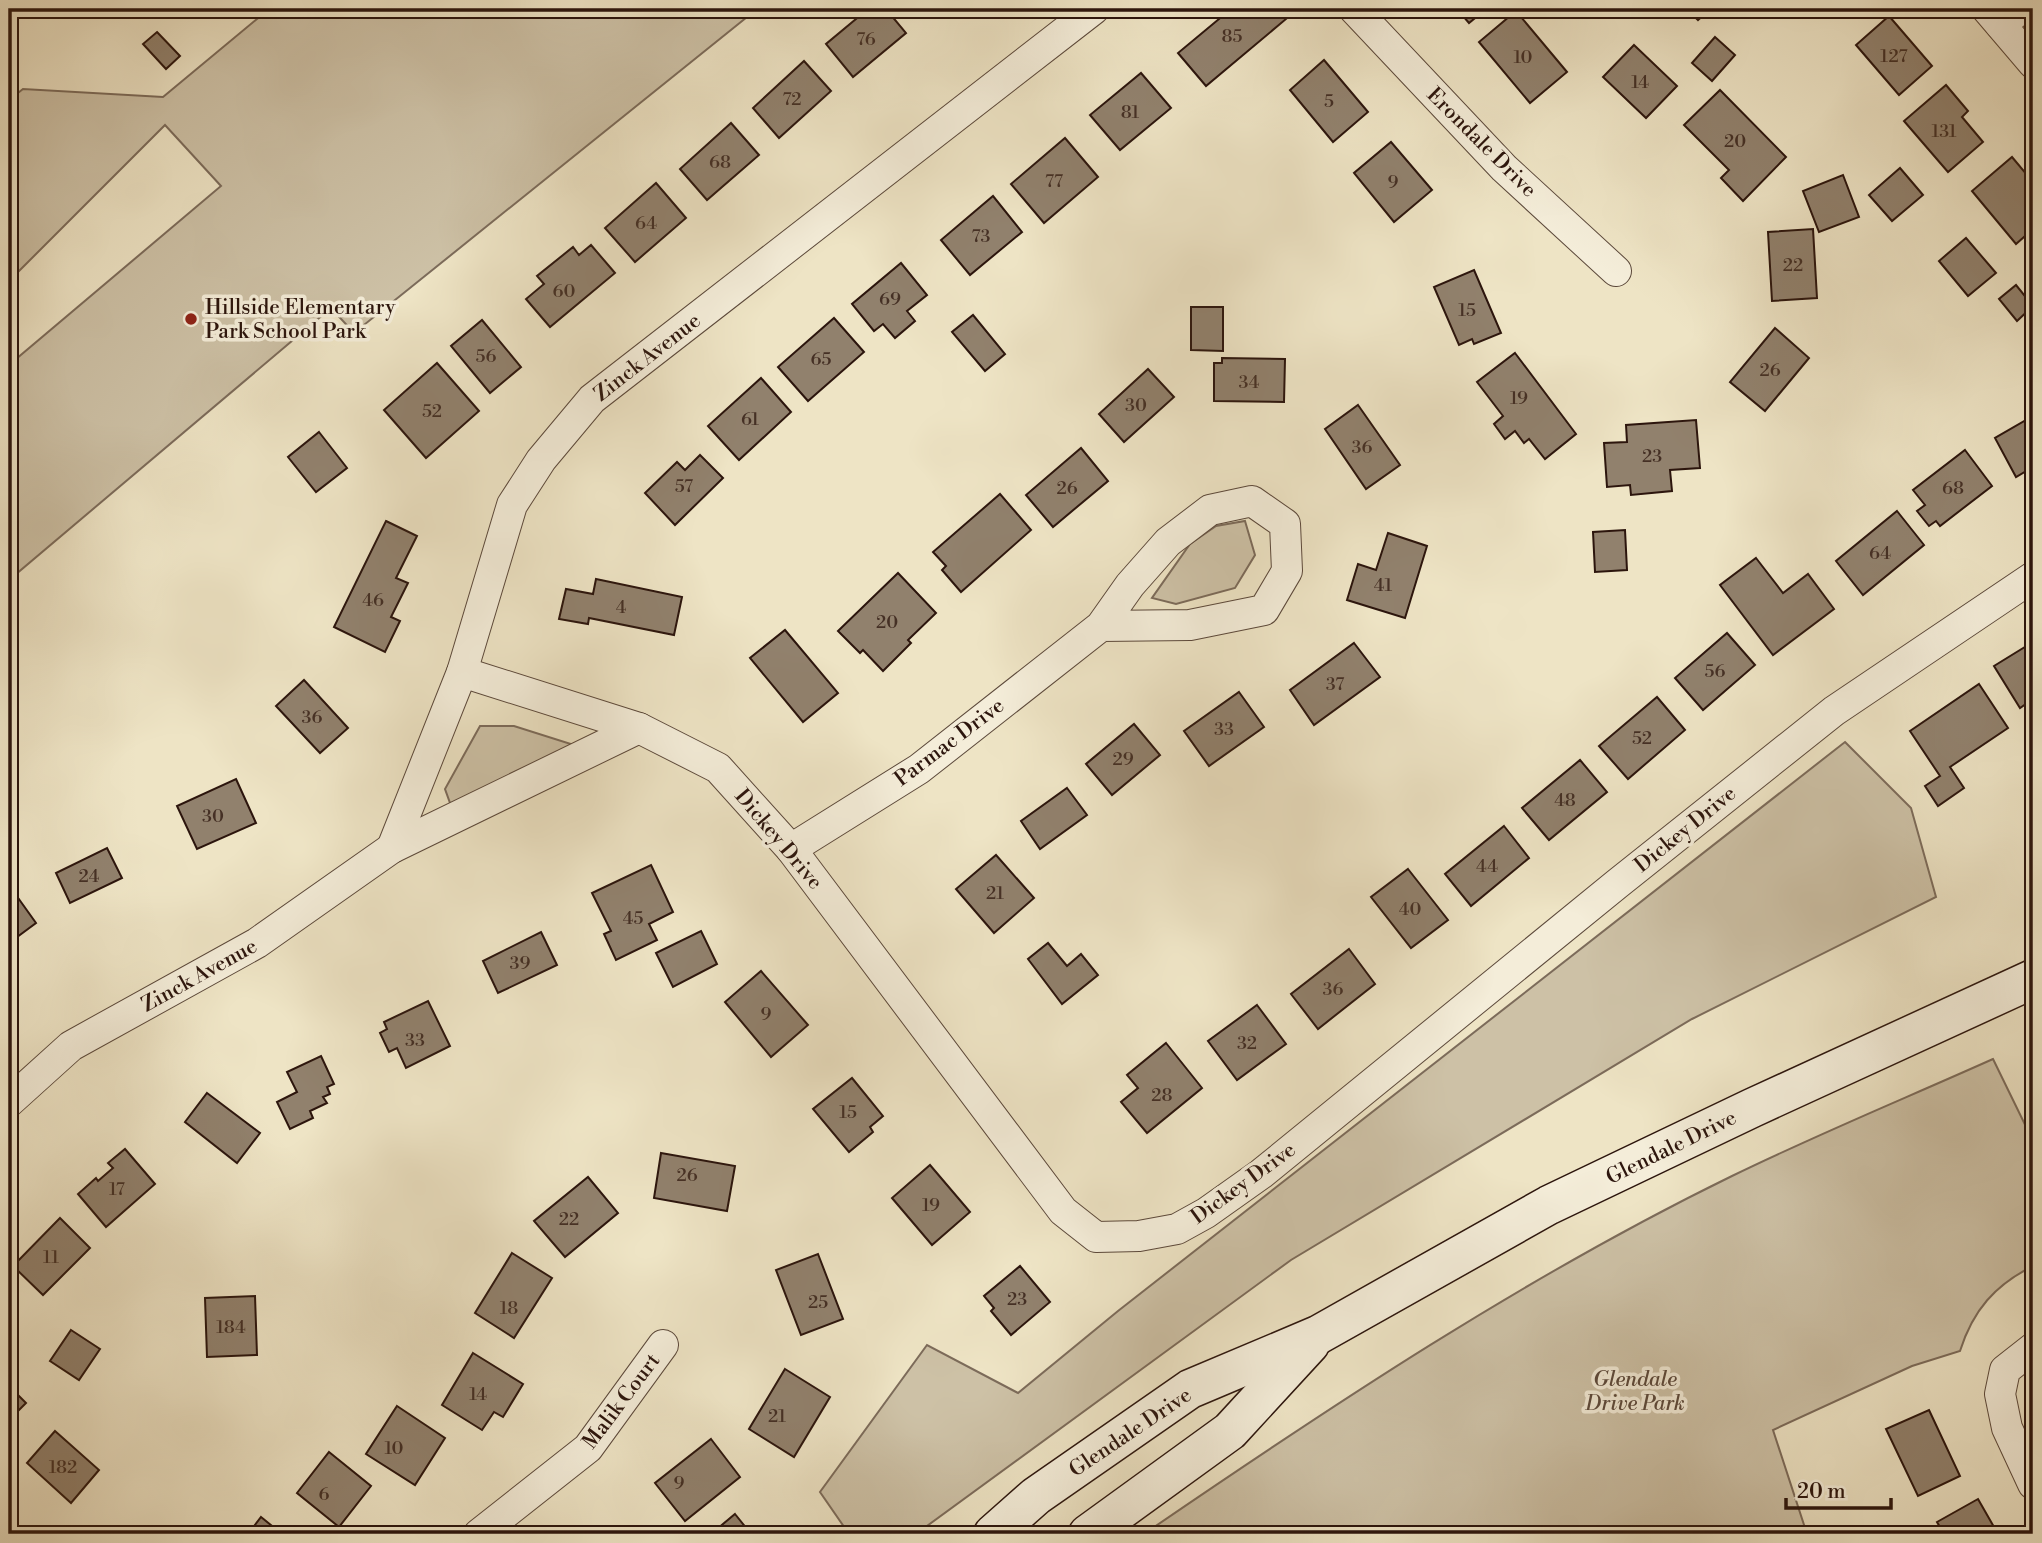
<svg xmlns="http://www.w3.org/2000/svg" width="2042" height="1543" font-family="'Libre Bodoni',serif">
	<rect width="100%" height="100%" fill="#eee4c5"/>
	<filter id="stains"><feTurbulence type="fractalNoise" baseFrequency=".00286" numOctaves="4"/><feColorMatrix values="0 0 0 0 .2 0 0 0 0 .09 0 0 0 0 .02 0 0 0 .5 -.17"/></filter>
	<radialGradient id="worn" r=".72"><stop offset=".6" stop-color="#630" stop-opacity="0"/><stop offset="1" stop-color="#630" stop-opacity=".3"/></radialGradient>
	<!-- green -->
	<g fill="#cdc1a6" stroke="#7c6b5a" stroke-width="2">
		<polygon points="269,9 757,9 354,333 331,308 9,580 9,365 221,186 165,125 9,281 9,100 23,89 163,97"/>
		<polygon points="1245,521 1255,555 1235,588 1176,604 1152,598 1190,544 1216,526"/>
		<polygon points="480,726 514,726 574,745 454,814 445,789"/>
		<polygon points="1845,742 1911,808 1936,897 1692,1019 1291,1260 916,1534 849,1534 820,1492 927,1345 1018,1393 1118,1311"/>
		<path d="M 1993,1059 L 2033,1141 L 2033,1266 C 1995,1285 1973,1310 1960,1351 L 1912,1366 L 1773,1430 L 1807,1534 L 1144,1534 C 1334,1404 1525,1277 1732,1176 C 1818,1134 1906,1098 1993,1059 Z"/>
	</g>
	<!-- building -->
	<g fill="#91816d" stroke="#2c150d" stroke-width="2">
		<polygon points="60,9 76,9 68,17"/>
		<polygon points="868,9 886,9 906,33 853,77 826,44"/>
		<polygon points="920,9 937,9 927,17"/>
		<polygon points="1231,9 1277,9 1286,19 1206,86 1178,53"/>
		<polygon points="1457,9 1486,9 1469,23"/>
		<polygon points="1687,9 1710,9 1698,20"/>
		<polygon points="1516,11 1567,72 1530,103 1479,42"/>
		<polygon points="1889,16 1932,66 1899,95 1856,45"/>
		<polygon points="157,32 180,56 166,69 143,44"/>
		<polygon points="1715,37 1735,55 1712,81 1692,63"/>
		<polygon points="1634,45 1677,86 1646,118 1603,77"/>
		<polygon points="1324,60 1368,112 1333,142 1290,90"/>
		<polygon points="804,61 831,91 779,138 753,108"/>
		<polygon points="1141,73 1171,108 1120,150 1090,115"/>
		<polygon points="1946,85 1968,111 1962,117 1983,142 1948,172 1904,121"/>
		<polygon points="1720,90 1786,157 1743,201 1721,178 1729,170 1684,125"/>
		<polygon points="731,123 759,155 707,200 680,169"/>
		<polygon points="1065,138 1098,177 1044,223 1011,184"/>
		<polygon points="1391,142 1432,190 1394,222 1354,173"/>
		<polygon points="2012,157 2033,182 2033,229 2016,244 1972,191"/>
		<polygon points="1900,168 1923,195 1892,221 1869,195"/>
		<polygon points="1843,175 1859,217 1819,232 1803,191"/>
		<polygon points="656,183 686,218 635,262 605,228"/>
		<polygon points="993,196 1022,232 970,275 941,240"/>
		<polygon points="1813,229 1817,298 1772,301 1768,232"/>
		<polygon points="1966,238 1996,273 1968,296 1939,261"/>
		<polygon points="591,245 615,273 550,327 526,299 544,284 537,276 573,247 579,255"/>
		<polygon points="901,263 927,295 907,311 915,321 895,338 883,324 874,331 852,304"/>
		<polygon points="1474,270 1501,333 1474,344 1472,339 1459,345 1434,287"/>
		<polygon points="2016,285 2033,306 2017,321 1999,299"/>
		<polygon points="1191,307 1223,307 1223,351 1191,350"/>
		<polygon points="973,315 1005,354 985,371 952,332"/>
		<polygon points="834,318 864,352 808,401 778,367"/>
		<polygon points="482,320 521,367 490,393 451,346"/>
		<polygon points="1775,328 1809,358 1765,411 1730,382"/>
		<polygon points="1515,353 1576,434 1545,459 1529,439 1524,443 1515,431 1505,439 1494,424 1503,416 1477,382"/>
		<polygon points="1222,358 1285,359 1284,402 1214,401 1214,363 1222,363"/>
		<polygon points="437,363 479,411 426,458 384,410"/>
		<polygon points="1148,369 1174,397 1124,442 1099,414"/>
		<polygon points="761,378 791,412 739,460 708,426"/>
		<polygon points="1358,405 1400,465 1366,489 1325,429"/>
		<polygon points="2033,416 2033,467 2016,477 1995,438"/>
		<polygon points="1696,420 1700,468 1670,470 1672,491 1631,495 1630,485 1607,487 1604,443 1627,442 1626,425"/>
		<polygon points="319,432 347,468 316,492 288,457"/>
		<polygon points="1081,448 1108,481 1053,527 1026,495"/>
		<polygon points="1965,450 1992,486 1940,526 1936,521 1929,526 1917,511 1925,505 1913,490"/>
		<polygon points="700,455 723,478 675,525 645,493 677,462 685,470"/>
		<polygon points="1000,494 1031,530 961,592 942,570 946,566 933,552"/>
		<polygon points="1897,511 1924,545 1863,595 1836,561"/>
		<polygon points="386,521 417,536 396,578 408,583 391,617 400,621 385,652 334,627"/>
		<polygon points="1625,530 1627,570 1595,572 1593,532"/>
		<polygon points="1388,533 1427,546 1405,618 1347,600 1358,564 1376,570"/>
		<polygon points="1756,558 1783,593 1808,574 1834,609 1773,655 1720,585"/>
		<polygon points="898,573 936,613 908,640 911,643 883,671 863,650 860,653 838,631"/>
		<polygon points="596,579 682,597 674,635 589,618 588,624 559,619 566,589 593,594"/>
		<polygon points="785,630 838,693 803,722 750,658"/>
		<polygon points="1727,633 1755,665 1703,710 1675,678"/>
		<polygon points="2033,642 2033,699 2020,708 1994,666"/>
		<polygon points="1354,643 1380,677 1314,725 1290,690"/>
		<polygon points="304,680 348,728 320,753 276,706"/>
		<polygon points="1979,684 2008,728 1950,767 1964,788 1938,806 1925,786 1940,776 1910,731"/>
		<polygon points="1239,692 1264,727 1209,766 1184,731"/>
		<polygon points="1657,697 1685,730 1628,779 1599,746"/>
		<polygon points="1134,724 1160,755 1112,795 1086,764"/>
		<polygon points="1580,760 1607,792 1549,840 1522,808"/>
		<polygon points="236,779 256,823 197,849 177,806"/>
		<polygon points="1067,788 1087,815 1040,849 1021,821"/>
		<polygon points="1504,826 1529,858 1471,906 1445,874"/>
		<polygon points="107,848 122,878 70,903 56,873"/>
		<polygon points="996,855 1034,898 994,933 956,889"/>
		<polygon points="651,865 673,912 649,924 657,940 616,960 604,934 611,931 592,893"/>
		<polygon points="1408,869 1448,920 1411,948 1371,897"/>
		<polygon points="16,895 36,923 9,943 9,901"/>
		<polygon points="701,931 717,964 673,987 656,953"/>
		<polygon points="541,932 557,965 498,993 483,961"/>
		<polygon points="1048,943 1067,966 1081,954 1098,975 1062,1004 1028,959"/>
		<polygon points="1349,949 1375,984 1318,1029 1291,994"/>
		<polygon points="761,971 808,1025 771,1057 725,1002"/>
		<polygon points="428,1001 450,1046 406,1068 397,1048 389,1052 380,1033 387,1029 384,1022"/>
		<polygon points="1257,1005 1286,1044 1237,1080 1208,1041"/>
		<polygon points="1166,1043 1202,1088 1147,1133 1121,1102 1138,1088 1127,1075"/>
		<polygon points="321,1056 334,1084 327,1087 330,1094 323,1097 327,1103 310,1111 313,1118 290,1129 277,1102 297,1092 287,1072"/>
		<polygon points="852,1078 883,1116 870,1127 873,1132 849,1152 813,1109"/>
		<polygon points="207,1093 260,1133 237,1163 185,1122"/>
		<polygon points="125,1149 155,1184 106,1227 78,1194 96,1178 98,1181 113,1168 108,1163"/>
		<polygon points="661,1153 735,1166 727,1211 654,1198"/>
		<polygon points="930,1165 970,1212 932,1245 892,1198"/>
		<polygon points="588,1177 618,1213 565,1257 534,1221"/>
		<polygon points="60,1218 90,1248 43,1295 13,1266"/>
		<polygon points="512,1253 552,1278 514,1338 475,1313"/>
		<polygon points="818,1254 843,1319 801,1335 776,1270"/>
		<polygon points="1020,1266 1050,1302 1011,1335 991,1311 994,1308 984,1296"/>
		<polygon points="255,1296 257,1355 207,1357 205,1298"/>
		<polygon points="71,1330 100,1349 79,1380 50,1361"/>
		<polygon points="473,1353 523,1384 503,1417 494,1412 482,1430 442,1405"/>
		<polygon points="785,1369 830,1397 794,1457 749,1429"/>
		<polygon points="9,1386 26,1403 9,1420"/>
		<polygon points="397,1406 445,1438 415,1485 366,1454"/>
		<polygon points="1929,1410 1960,1476 1918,1496 1886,1429"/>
		<polygon points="55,1431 99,1470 71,1503 27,1463"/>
		<polygon points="711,1439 740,1477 685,1521 655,1483"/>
		<polygon points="329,1452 371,1486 339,1527 297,1493"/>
		<polygon points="1978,1499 1998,1534 1944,1534 1937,1522"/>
		<polygon points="735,1514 751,1534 711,1534"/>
		<polygon points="261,1517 282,1534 248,1534"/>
	</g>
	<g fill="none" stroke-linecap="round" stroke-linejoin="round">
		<!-- street casing -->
		<g stroke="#5c493b" stroke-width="32">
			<g id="street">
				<polyline points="1354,9 1504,168 1616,271"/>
				<polyline points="1987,9 2033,63"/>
				<polyline points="2001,25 2020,9"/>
				<polyline points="462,672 639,728 718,768 791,849 1063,1211 1096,1237 1139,1236 1177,1229 1206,1213 1261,1174 1617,884 1834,711 2033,577"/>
				<polyline points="392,848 462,672 512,505 541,460 592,399 1094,9"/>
				<polyline points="791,849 919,769 1101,626 1130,585 1168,542 1210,510 1252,501 1285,524 1287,571 1264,610 1190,625 1101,626"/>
				<polyline points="9,1102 71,1046 257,943 392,848 639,728"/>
				<polyline points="2033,1348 2005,1370 2000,1394 2007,1428 2033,1484"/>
				<polyline points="479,1534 588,1448 663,1345"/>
			</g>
		</g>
		<!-- secondary casing -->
		<g stroke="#2c150d" stroke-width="41">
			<g id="secondary">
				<polyline points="993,1534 1036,1496 1190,1389 1318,1335 1549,1205 1752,1108 2033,979"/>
				<polyline points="1088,1534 1230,1431 1310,1344"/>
			</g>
		</g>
		<!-- street -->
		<use href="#street" stroke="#f4edd9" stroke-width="30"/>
		<!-- secondary -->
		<use href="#secondary" stroke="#f4edd9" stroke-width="38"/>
	</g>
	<!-- markers -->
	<circle fill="#8f2418" stroke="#f4edd9" stroke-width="2.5" cx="191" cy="319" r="7"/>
	<g text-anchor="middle" stroke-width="7" stroke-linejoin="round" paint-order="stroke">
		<!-- number labels -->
		<g font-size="18" fill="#453025">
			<text x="1232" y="42">85</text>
			<text x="866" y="45">76</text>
			<text x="1894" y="62">127</text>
			<text x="1523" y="63">10</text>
			<text x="1640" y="88">14</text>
			<text x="792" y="105">72</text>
			<text x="1329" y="107">5</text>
			<text x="1130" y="118">81</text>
			<text x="1944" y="137">131</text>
			<text x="1735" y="147">20</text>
			<text x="720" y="168">68</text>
			<text x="1054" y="187">77</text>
			<text x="1393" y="188">9</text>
			<text x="646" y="229">64</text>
			<text x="981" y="242">73</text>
			<text x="1793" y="271">22</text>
			<text x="564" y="297">60</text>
			<text x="890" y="305">69</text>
			<text x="1467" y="316">15</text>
			<text x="486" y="362">56</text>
			<text x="821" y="365">65</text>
			<text x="1770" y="376">26</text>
			<text x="1249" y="388">34</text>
			<text x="1519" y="404">19</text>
			<text x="1136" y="411">30</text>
			<text x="432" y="417">52</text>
			<text x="750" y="425">61</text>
			<text x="1362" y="453">36</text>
			<text x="1652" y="462">23</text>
			<text x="684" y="492">57</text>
			<text x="1067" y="494">26</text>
			<text x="1953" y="494">68</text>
			<text x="1880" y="559">64</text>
			<text x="1383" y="591">41</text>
			<text x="373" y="606">46</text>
			<text x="621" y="613">4</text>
			<text x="887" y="628">20</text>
			<text x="1715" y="677">56</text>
			<text x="1335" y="690">37</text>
			<text x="312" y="723">36</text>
			<text x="1224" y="735">33</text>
			<text x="1642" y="744">52</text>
			<text x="1123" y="765">29</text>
			<text x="1565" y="806">48</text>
			<text x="213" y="822">30</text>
			<text x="1487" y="872">44</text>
			<text x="89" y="882">24</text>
			<text x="995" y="899">21</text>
			<text x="1410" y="915">40</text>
			<text x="633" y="924">45</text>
			<text x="520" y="969">39</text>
			<text x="1333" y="995">36</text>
			<text x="766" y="1020">9</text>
			<text x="415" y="1046">33</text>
			<text x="1247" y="1049">32</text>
			<text x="1162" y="1101">28</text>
			<text x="848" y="1118">15</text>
			<text x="687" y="1181">26</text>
			<text x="117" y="1195">17</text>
			<text x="931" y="1211">19</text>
			<text x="569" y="1225">22</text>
			<text x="51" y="1263">11</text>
			<text x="1017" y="1305">23</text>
			<text x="818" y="1308">25</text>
			<text x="509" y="1314">18</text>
			<text x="231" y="1333">184</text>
			<text x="478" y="1400">14</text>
			<text x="777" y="1422">21</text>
			<text x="394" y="1454">10</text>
			<text x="63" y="1473">182</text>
			<text x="679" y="1489">9</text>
			<text x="324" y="1500">6</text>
		</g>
		<!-- street labels -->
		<g font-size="21" fill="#2c150d" stroke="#f4edd9">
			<text transform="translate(1482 142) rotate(45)" y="7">Erondale Drive</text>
			<text transform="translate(647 357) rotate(-38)" y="7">Zinck Avenue</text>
			<text transform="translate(949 742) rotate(-37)" y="7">Parmac Drive</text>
			<text transform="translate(1685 829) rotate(-39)" y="7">Dickey Drive</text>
			<text transform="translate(779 839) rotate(50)" y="7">Dickey Drive</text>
			<text transform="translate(199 975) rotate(-29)" y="7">Zinck Avenue</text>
			<text transform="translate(1671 1147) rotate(-26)" y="7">Glendale Drive</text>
			<text transform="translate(1243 1183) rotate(-36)" y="7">Dickey Drive</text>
			<text transform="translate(621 1401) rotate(-53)" y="7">Malik Court</text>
			<text transform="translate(1130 1432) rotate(-34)" y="7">Glendale Drive</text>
		</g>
		<!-- poi labels -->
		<g font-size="21" fill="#2c150d" stroke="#f4edd9" text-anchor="start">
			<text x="205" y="314">Hillside Elementary<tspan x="205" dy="24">Park School Park</tspan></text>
		</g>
		<!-- park labels -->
		<g font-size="21" font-style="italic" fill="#5c493b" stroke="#f4edd9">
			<text x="1635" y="1386">Glendale<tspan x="1635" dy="24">Drive Park</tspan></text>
		</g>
	</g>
	<!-- margin -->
	<rect width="2042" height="1543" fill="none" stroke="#eee4c5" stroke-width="35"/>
	<rect x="10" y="10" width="2021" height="1522" fill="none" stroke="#2c150d" stroke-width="3.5"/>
	<rect x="18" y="18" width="2007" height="1508" fill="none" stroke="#2c150d" stroke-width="2"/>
	<!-- scale -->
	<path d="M1786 1498v10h105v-10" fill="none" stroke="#2c150d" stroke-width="3.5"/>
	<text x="1797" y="1498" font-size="21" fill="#2c150d" stroke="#f4edd9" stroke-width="5" paint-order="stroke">20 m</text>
	<rect width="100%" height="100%" filter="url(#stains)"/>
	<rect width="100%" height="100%" fill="url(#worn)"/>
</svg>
